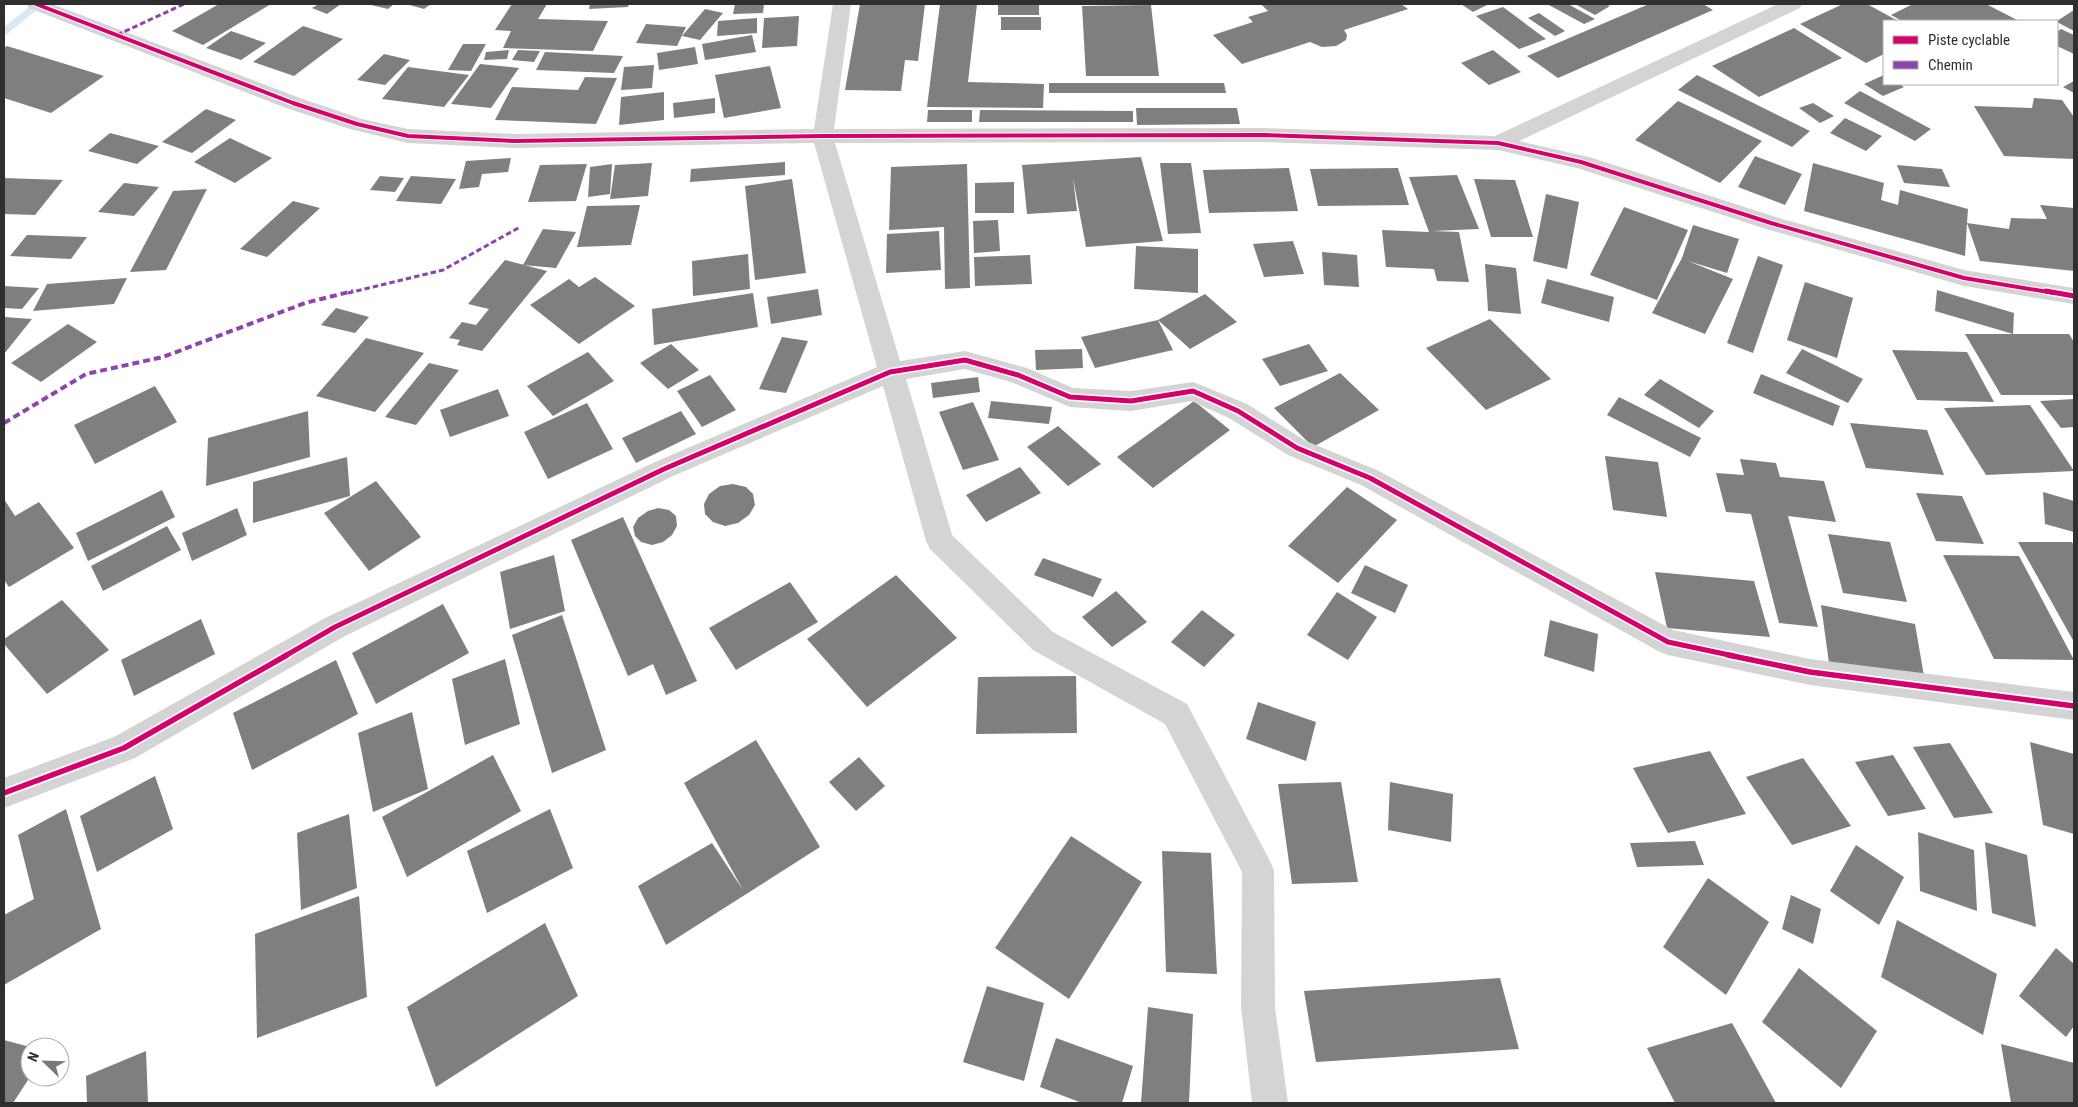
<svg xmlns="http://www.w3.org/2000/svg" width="2078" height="1107" font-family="'Roboto Condensed',sans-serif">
	<rect width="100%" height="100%" fill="#fff"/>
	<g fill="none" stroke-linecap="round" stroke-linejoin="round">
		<!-- stream -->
		<polygon fill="#d9e9f2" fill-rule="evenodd" points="33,4 44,4 7,34 4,35 4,27"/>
	</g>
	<!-- building -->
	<g fill="#7f7f7f">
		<polygon points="219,4 271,4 203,45 172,31"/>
		<polygon points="319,4 341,4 327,14 312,8"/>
		<polygon points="367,4 394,4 388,9"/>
		<polygon points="406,4 431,4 424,9"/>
		<polygon points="512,4 547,4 538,19 608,21 593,51 503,48 511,31 495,30"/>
		<polygon points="590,4 629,4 628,7 589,9"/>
		<polygon points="735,4 764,4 763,13 733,14"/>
		<polygon points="860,4 925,4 918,61 905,60 901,91 845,90"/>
		<polygon points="940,4 977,4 968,82 1044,84 1043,108 927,107"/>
		<rect x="998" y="4" width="41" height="11"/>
		<polygon points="1261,4 1401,4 1408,9 1344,30 1347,35 1346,40 1336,46 1322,47 1310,42 1242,64 1213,35 1253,22 1248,17 1268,11"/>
		<polygon points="1461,4 1489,4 1473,12"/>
		<polygon points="1547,4 1568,4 1595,19 1584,24"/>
		<polygon points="1575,4 1605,4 1610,6 1595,15"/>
		<polygon points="1649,4 1703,4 1713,10 1558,78 1527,56"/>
		<polygon points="1843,4 1867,4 1898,21 1884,21 1884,54 1866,63 1800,24"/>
		<polygon points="1913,4 1986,4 2019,21 1902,21 1891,15"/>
		<polygon points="1151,5 1159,76 1086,76 1082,6"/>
		<polygon points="1503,7 1546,39 1519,49 1476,16"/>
		<polygon points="705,9 723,13 700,40 682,36"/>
		<polygon points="2074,10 2074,31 2057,22 2057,21"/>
		<polygon points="1539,13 1565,31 1555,36 1528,18"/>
		<polygon points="799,16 797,46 762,48 764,18"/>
		<rect x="1001" y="17" width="40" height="13"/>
		<polygon points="757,18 757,33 717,36 718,21"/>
		<polygon points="646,24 686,27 677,46 636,43"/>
		<polygon points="303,26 343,39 294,76 253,62"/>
		<polygon points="1794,28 1842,58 1759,97 1712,66"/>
		<polygon points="2061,29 2074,35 2074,54 2057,46 2057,32"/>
		<polygon points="231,31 266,43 241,60 206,48"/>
		<polygon points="752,35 756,52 705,60 702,44"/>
		<polygon points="463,44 486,44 471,71 448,70"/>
		<polygon points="7,46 104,76 51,113 4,98 4,48"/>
		<polygon points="695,47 698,64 659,70 657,53"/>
		<polygon points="509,50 507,59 484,60 486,52"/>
		<polygon points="518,50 540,51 534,62 512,60"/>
		<polygon points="1493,50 1521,72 1489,85 1461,63"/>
		<polygon points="545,52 623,56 614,73 536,70"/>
		<polygon points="384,54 410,60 385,85 357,80"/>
		<polygon points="480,64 519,68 491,108 451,104"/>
		<polygon points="654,65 652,88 621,90 624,67"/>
		<polygon points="770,66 781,108 724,118 715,75"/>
		<polygon points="408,67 469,75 444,107 382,99"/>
		<polygon points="1697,75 1810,131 1792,147 1678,90"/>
		<polygon points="1884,75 1884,84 1899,84 1904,87 1883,96 1864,84"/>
		<polygon points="585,77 617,78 596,124 495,120 512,87 578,90"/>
		<polygon points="2074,81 2074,93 2063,87"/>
		<polygon points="1049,83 1224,83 1226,93 1049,93"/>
		<polygon points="1860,91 1931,129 1915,141 1844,103"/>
		<polygon points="664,92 664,120 619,125 621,97"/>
		<polygon points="715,98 715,113 674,118 673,103"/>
		<polygon points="2034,98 2062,100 2074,117 2074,159 2004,156 1974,106 2032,108"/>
		<polygon points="1678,101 1762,141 1720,183 1635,140"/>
		<polygon points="1813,103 1834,116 1820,123 1799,108"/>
		<polygon points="1136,108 1237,108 1240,124 1137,125"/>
		<polygon points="206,109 236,120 192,153 162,142"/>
		<polygon points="928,110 972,110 972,122 927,122"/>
		<polygon points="980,110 1133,111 1133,122 979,122"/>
		<polygon points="1845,118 1882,136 1866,151 1830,133"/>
		<polygon points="110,133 159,146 137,164 88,151"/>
		<polygon points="230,138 272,158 235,183 194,162"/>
		<polygon points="1755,156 1802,174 1785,205 1738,187"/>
		<polygon points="1141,157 1163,241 1086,247 1073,178 1077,211 1027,214 1022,165"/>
		<polygon points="511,158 508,172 482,174 479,187 459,189 466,161"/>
		<polygon points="785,162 785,175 690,182 691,169"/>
		<polygon points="652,163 648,196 610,199 615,165"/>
		<polygon points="1160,163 1191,163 1201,233 1168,234"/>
		<polygon points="1813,163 1884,183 1881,200 1898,205 1900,190 1968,209 1967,223 2009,229 2011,218 2047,219 2040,205 2074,208 2074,271 1980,261 1967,223 1965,256 1804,211"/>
		<polygon points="587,164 576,201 528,202 540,165"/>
		<polygon points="612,164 610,194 588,197 590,167"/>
		<polygon points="967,164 970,288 945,289 944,227 889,230 891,167"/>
		<polygon points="1897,165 1942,169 1950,187 1904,183"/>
		<polygon points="1289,168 1298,211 1209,213 1203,170"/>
		<polygon points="1398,168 1409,205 1318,206 1310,169"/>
		<polygon points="1457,175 1479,229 1432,231 1459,232 1469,282 1437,281 1434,269 1386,267 1382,230 1429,232 1409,177"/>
		<polygon points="380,176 404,178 395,192 370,190"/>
		<polygon points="411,176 456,179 441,204 396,201"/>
		<polygon points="4,178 63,180 35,215 4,214"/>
		<polygon points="792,179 806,273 755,280 745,186"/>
		<polygon points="1474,179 1515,180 1533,237 1491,237"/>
		<polygon points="1014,182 1014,213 975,213 975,183"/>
		<polygon points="124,183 159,187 134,216 98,212"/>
		<polygon points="207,189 166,270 130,272 173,191"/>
		<polygon points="1546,194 1579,202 1567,269 1533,261"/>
		<polygon points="293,201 320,208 267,257 240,249"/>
		<polygon points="640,205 631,245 577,247 587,206"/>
		<polygon points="1624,207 1688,230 1657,300 1590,275"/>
		<polygon points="998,220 1000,251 974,253 973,221"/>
		<polygon points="1693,225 1739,239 1727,273 1688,261 1733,279 1705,334 1652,313 1682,258"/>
		<polygon points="543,229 576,232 556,268 523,265"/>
		<polygon points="939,231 941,270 886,273 887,234"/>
		<polygon points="27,235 87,237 71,259 10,256"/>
		<polygon points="1293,241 1304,274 1264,277 1253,244"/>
		<polygon points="1136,246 1198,249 1198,293 1134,289"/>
		<polygon points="1322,252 1357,255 1359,287 1324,285"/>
		<polygon points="748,254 750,289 693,296 692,261"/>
		<polygon points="1030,255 1032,284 975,286 974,257"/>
		<polygon points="1758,256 1783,265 1753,353 1727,343"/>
		<polygon points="505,260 547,271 482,351 457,345 460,340 449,338 462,322 476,325 489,309 468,304"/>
		<polygon points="1485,264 1516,268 1521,314 1488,311"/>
		<polygon points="595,277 635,306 579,344 530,305 569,279 579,287"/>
		<polygon points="127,278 114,304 33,311 47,284"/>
		<polygon points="1547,279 1614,297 1609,322 1541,303"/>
		<polygon points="1805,282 1853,298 1837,358 1787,340"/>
		<polygon points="4,286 39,288 22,309 4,308"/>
		<polygon points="818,289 822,315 771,324 767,297"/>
		<polygon points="1937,290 2014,313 2013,334 1935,311"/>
		<polygon points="753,293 758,327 654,345 652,309"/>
		<polygon points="1205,294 1237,322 1190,349 1158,320 1173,350 1095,368 1081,337 1158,320"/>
		<polygon points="336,308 369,317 355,333 321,325"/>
		<polygon points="4,317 32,319 4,354"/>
		<polygon points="1490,319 1551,379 1486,410 1426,348"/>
		<polygon points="68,324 97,342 41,382 11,363"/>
		<polygon points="1965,334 2069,334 2074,342 2074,395 2001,395"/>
		<polygon points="782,337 808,341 786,393 759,389"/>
		<polygon points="366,338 424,353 375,412 316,396"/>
		<polygon points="671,344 699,370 668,389 640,363"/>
		<polygon points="1309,344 1328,371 1280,386 1262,359"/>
		<polygon points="1082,349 1083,368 1036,370 1035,350"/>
		<polygon points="1802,349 1863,379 1848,403 1786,373"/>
		<polygon points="1892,350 1967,352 1994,402 1917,400"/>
		<polygon points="588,352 614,381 553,416 527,386"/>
		<polygon points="429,363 459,370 416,425 385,417"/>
		<polygon points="1340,373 1379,410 1313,447 1274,408"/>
		<polygon points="1761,374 1840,406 1833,426 1753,393"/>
		<polygon points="710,375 736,410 702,427 677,391"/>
		<polygon points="978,377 980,392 933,398 931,383"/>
		<polygon points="1660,379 1714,411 1699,428 1644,395"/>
		<polygon points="155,386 177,422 95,464 74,425"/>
		<polygon points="498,389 509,416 450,437 440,410"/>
		<polygon points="1619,397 1701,438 1690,457 1607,415"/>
		<polygon points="2074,399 2074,427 2061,428 2040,401"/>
		<polygon points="991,401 1052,407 1049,424 988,418"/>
		<polygon points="1194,401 1230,430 1153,488 1117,457"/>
		<polygon points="973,402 999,460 963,470 939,412"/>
		<polygon points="587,403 613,449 548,479 524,432"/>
		<polygon points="2030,405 2074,471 1986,475 1944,408"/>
		<polygon points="308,411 310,457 206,486 208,438"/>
		<polygon points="681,411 696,434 636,463 622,438"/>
		<polygon points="1850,423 1927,430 1944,475 1866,468"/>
		<polygon points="1058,426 1101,464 1068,486 1027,447"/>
		<polygon points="1605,456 1658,462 1667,517 1613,510"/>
		<polygon points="347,457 350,496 253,523 253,482"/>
		<polygon points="1740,459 1776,463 1780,477 1824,481 1836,522 1788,516 1818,627 1779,623 1751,514 1726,512 1716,473 1744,475"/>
		<polygon points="1020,467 1041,493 986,522 966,495"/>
		<polygon points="376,481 421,537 369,571 324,513"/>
		<polygon points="733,484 746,487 753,494 755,505 749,515 738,523 725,526 713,522 705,514 704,504 709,494 720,486"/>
		<polygon points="1347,487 1397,520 1338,583 1288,546"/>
		<polygon points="162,490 175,517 88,561 76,533"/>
		<polygon points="2043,492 2074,501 2074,532 2045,524"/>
		<polygon points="1916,493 1962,496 1984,544 1936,541"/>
		<polygon points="4,499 15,516 39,502 74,548 9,587 4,580"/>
		<polygon points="237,508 247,535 192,561 182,533"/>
		<polygon points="658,508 669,510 676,516 677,526 672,535 663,542 652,545 641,542 635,536 633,527 638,518 648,511"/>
		<polygon points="623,517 697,681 666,695 653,664 628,676 571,540"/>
		<polygon points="167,526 181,550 103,591 91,566"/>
		<polygon points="1828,534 1890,542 1907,602 1843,593"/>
		<polygon points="2018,542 2072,542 2074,546 2074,642"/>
		<polygon points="554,555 565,611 510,629 500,572"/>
		<polygon points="1943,555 2019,556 2074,660 1994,659"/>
		<polygon points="1043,558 1102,579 1093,597 1034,575"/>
		<polygon points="1365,565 1408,585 1395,613 1351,593"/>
		<polygon points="1655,572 1754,581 1770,637 1667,628"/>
		<polygon points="896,575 957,638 867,707 807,639"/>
		<polygon points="790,582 818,622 736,670 709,628"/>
		<polygon points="1116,591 1147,622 1112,647 1082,617"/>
		<polygon points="1337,592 1377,617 1348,660 1307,635"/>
		<polygon points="62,600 109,650 47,694 4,644 4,639"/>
		<polygon points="443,604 469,653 376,704 352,653"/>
		<polygon points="1821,605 1915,624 1925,682 1829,663"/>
		<polygon points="1202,610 1235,635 1204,667 1171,642"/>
		<polygon points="562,615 606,750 552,773 512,635"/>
		<polygon points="201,619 215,654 134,696 121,660"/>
		<polygon points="1550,620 1598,634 1594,672 1544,656"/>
		<polygon points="505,659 520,724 465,745 452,679"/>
		<polygon points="336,660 358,714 252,770 233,713"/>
		<polygon points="1076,676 1077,733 976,734 978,677"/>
		<polygon points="1258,702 1316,722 1306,761 1246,739"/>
		<polygon points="412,712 428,789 373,812 358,733"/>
		<polygon points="756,740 820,847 666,945 638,886 712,843 743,890 684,783"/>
		<polygon points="2030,742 2074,754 2074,834 2043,825"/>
		<polygon points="1950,743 1993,813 1954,818 1913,747"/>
		<polygon points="1710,751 1746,814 1668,833 1633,768"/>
		<polygon points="493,755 521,811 407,877 382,817"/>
		<polygon points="1893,755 1926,809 1888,816 1855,762"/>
		<polygon points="859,757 885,786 856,811 829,782"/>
		<polygon points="1803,758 1851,826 1792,845 1746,777"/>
		<polygon points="155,776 173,829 97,872 80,816"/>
		<polygon points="1341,782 1358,882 1292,884 1278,784"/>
		<polygon points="1390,782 1453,794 1451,842 1388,830"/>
		<polygon points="66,809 101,929 4,985 4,915 34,899 18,835"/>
		<polygon points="550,809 573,868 487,913 467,851"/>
		<polygon points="349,814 357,888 301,910 297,833"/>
		<polygon points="1918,832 1974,850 1977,911 1920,891"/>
		<polygon points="1071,836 1142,882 1069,999 995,948"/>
		<polygon points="1695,841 1704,865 1637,867 1630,843"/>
		<polygon points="1985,842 2027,855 2036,927 1992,913"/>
		<polygon points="1856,845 1904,877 1879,925 1830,891"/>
		<polygon points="1162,851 1211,853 1217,974 1166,972"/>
		<polygon points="1708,878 1769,922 1726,995 1663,947"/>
		<polygon points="1791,895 1821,909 1813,944 1782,929"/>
		<polygon points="359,896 367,997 257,1038 255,934"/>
		<polygon points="1897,920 1997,974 1983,1035 1881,977"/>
		<polygon points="545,923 578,996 436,1087 407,1007"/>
		<polygon points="2056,948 2074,964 2074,1026 2066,1037 2019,996"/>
		<polygon points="1799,968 1877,1031 1841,1088 1762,1022"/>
		<polygon points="1500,978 1519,1049 1316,1062 1304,991"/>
		<polygon points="987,986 1044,1003 1024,1081 963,1062"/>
		<polygon points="1148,1007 1193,1014 1189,1103 1141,1103"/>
		<polygon points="1732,1023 1776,1103 1675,1103 1647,1048"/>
		<polygon points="1056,1038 1133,1066 1122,1103 1082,1103 1040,1087"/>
		<polygon points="4,1040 30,1047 30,1077 13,1103 4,1103"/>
		<polygon points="2001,1044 2074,1063 2074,1103 2011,1103"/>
		<polygon points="146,1051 148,1103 87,1103 86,1076"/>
	</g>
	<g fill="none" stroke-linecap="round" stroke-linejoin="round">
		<!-- minor -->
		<polygon fill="#d4d4d4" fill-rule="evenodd" points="27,4 52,4 300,98 362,119 408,129 514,134 814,129 833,4 851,4 834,129 1265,128 1495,136 1778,4 1802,4 1800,8 1519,141 1589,157 1779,218 1964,270 2074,288 2074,304 1964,286 1763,228 1577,168 1498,150 1265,142 835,143 900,361 965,351 1027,368 1073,388 1131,391 1193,382 1247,404 1306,441 1379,471 1673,630 1810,659 2074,692 2074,720 1810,685 1668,655 1658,651 1361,485 1288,455 1229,418 1191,401 1131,411 1070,407 1011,382 965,369 906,379 952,535 1053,632 1187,704 1269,859 1274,870 1275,1007 1288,1103 1252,1103 1241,1007 1242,872 1165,724 1033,650 930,549 926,541 883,386 673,476 345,636 135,758 4,808 4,778 114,737 325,618 655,462 877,367 814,143 514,148 408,143 350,129 286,108 29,8"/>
		<!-- quiet-far1 -->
		<g stroke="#8e44ad" stroke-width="3" stroke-dasharray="5.5 3" stroke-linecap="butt">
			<polyline points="117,35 184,4"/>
			<polyline points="348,293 443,270 520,227"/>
		</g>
		<!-- quiet -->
		<polyline stroke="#8e44ad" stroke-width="4" stroke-dasharray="7 4" stroke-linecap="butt" points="4,423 86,374 163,357 305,303 353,291"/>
		<!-- cycleway-far2 casing -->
		<g stroke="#fff" stroke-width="6">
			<polyline id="cycleway-far2" points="36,4 293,103 357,124 408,136 514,141 823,136 1265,135 1498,143 1581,162 1771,223 1964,278 2054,293"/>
		</g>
		<!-- cycleway-far1 casing -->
		<g stroke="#fff" stroke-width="8">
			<g id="cycleway-far1">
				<polyline points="2046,291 2074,296"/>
				<polyline points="285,656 335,627 664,469 890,372 965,360 1018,375 1070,397 1131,401 1193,391 1238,411 1297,448 1370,478 1668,642 1734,656"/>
			</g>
		</g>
		<!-- cycleway casing -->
		<g stroke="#fff" stroke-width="9">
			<g id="cycleway">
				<polyline points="1728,655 1810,672 2074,706"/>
				<polyline points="4,793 124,748 287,655"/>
			</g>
		</g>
		<!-- cycleway-far2 -->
		<use href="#cycleway-far2" stroke="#d6006c" stroke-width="4"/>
		<!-- cycleway-far1 -->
		<use href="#cycleway-far1" stroke="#d6006c" stroke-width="5"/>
		<!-- cycleway -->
		<use href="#cycleway" stroke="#d6006c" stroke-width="5.5"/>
	</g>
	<!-- border -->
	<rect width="2078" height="1107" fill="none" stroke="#2f2f2f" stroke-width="10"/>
	<!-- legend -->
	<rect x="1883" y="20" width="175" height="65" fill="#ffffff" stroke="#acacac"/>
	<rect x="1893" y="36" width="25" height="8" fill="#d6006c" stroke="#acacac"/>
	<text x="1928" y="45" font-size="15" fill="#2f2f2f">Piste cyclable</text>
	<rect x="1893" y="61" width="25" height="8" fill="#8e44ad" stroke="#acacac"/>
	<text x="1928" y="70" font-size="15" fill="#2f2f2f">Chemin</text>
	<!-- north arrow -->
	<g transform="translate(45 1062) rotate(293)"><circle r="24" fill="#ffffff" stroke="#acacac"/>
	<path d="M0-4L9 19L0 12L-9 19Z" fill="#787878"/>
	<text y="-8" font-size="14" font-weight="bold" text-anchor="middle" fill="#2f2f2f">N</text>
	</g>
</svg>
